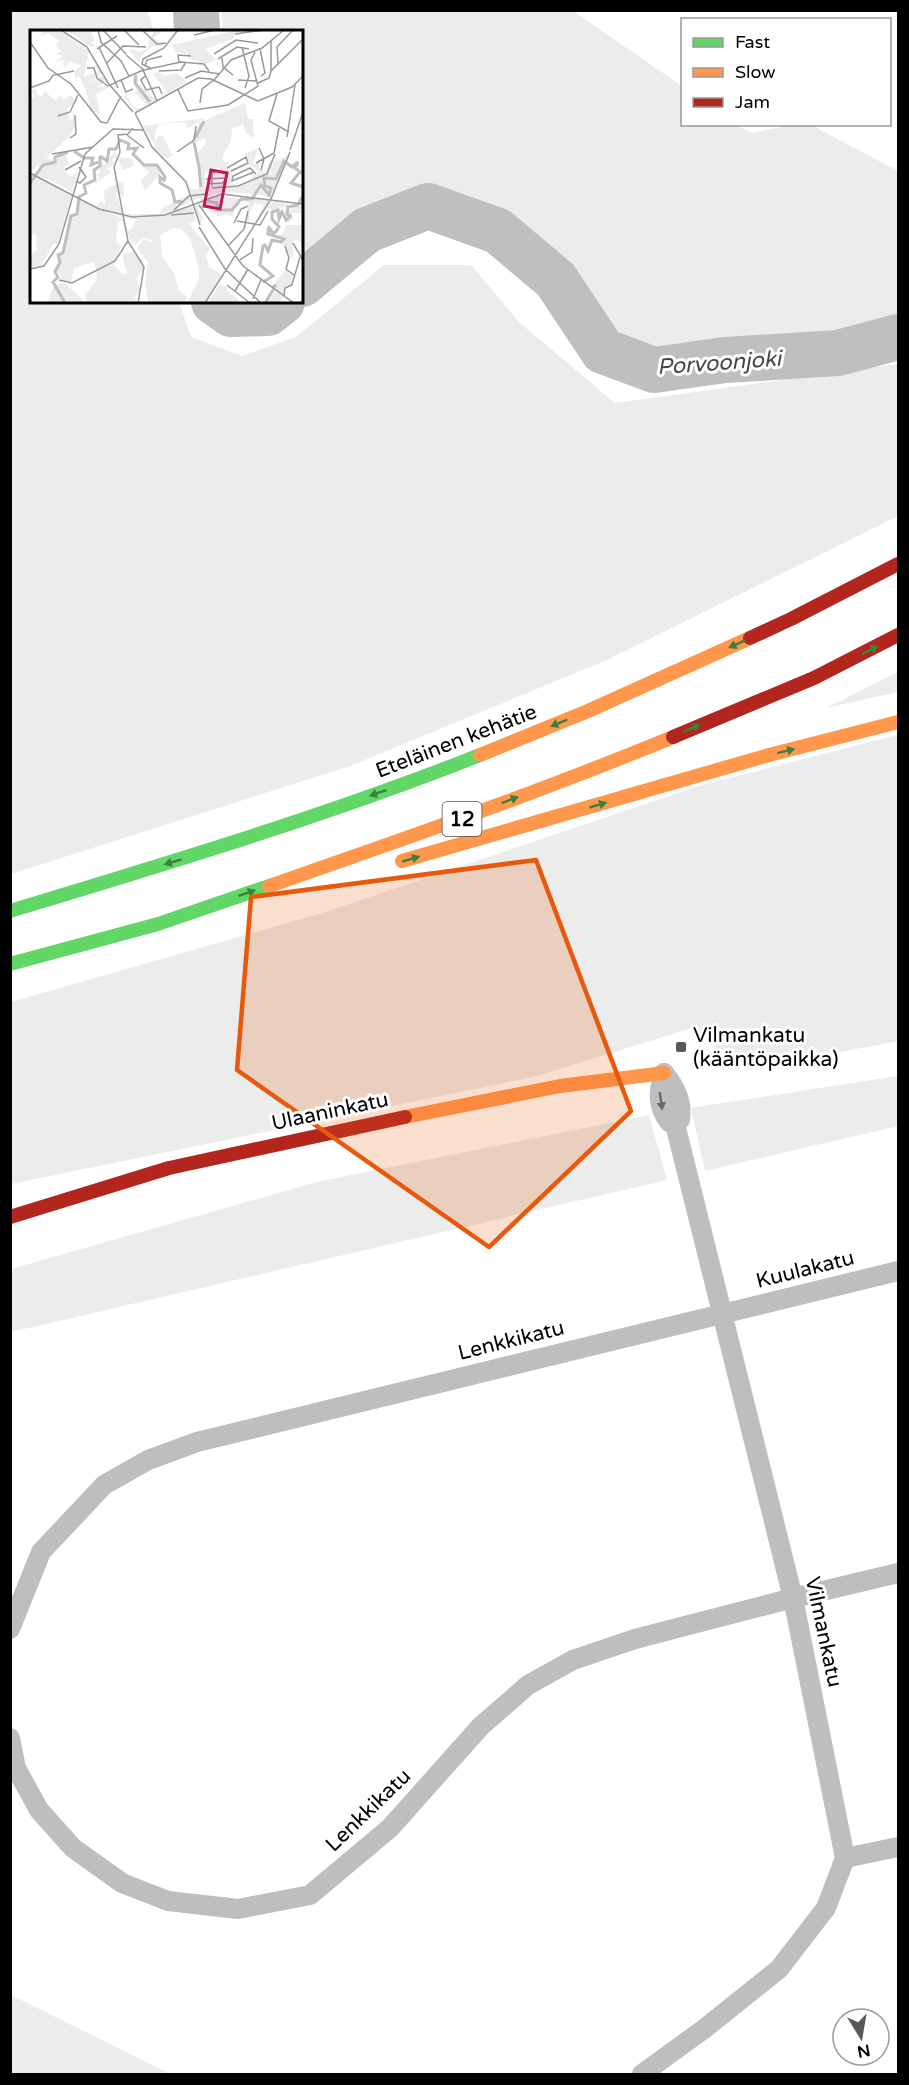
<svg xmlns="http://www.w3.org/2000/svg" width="909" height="2085" font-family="'Varela Round',sans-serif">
	<rect width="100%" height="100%" fill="#fff"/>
	<!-- green -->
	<g fill="#ececec">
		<polygon points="11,10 147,11 154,31 32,32 32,302 179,302 191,337 242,356 296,337 384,265 471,265 520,323 615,403 898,364 898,516 607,660 350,766 11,874"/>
		<polygon points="220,11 573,11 682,86 682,124 738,125 751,133 792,125 811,125 898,171 898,322 836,341 657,353 613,332 567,270 508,222 436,191 355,218 302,263 302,32 221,31 223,23"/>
		<polygon points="898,672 898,692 826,708"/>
		<polygon points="898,735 898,1041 745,1070 692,1028 533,1077 11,1184 11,1002 319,914 702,785"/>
		<polygon points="898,1076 898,1126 705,1171 691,1108"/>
		<polygon points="649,1115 667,1180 11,1332 11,1269 317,1182"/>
		<polygon points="11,1995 170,2074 11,2074"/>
	</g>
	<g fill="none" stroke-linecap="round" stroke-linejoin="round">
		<!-- river -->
		<g stroke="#bfbfbf" stroke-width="46">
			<polyline points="196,10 197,32"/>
			<polyline points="302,284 367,230 428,206 498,231 556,280 603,351 654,370 725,360 838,353 898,337"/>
			<polyline points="214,302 231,314 268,313 282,302"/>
		</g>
		<!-- street -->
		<g stroke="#bebebe" stroke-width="20">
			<path d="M 664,1073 C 658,1092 657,1105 669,1122 L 675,1124"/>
			<path d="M 664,1073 C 675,1087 683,1101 680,1120 L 675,1124"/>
			<polyline points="10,1629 41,1552 104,1485 148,1460 197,1442 898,1271"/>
			<polyline points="10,1738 16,1768 39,1810 73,1848 122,1883 168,1901 238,1909 310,1895 390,1828 481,1726 528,1685 573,1660 635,1639 793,1598 898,1573"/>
			<polyline points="845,1858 898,1847"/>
			<polyline points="642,2074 704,2029 779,1969 826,1908 845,1858 793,1598 675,1124"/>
		</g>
		<!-- fast -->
		<g stroke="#63d668" stroke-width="14">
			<path d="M 10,911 C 168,863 326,816 480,755"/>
			<polyline points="10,964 158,924 269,886"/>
		</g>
		<!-- slow -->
		<g stroke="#ff974d" stroke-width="14">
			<polyline points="480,755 588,711 750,638"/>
			<polyline points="402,861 769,755 898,722"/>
			<path d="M 269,886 C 404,839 540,792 673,737"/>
			<polyline points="405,1117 560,1086 664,1073"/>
		</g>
		<!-- jam -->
		<g stroke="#b3261e" stroke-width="14">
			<polyline points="750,638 791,619 898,564"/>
			<polyline points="673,737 814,678 898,635"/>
			<polyline points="10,1217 169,1168 405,1117"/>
		</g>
	</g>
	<!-- one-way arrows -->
	<defs><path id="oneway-solid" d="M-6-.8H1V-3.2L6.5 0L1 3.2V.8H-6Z" transform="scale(1.5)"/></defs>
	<g fill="#3b803e">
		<use href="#oneway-solid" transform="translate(737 644) rotate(156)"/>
		<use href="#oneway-solid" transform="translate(870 650) rotate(-27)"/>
		<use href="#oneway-solid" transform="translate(559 723) rotate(158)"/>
		<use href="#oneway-solid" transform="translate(692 728) rotate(-23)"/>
		<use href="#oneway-solid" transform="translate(786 751) rotate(-14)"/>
		<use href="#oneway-solid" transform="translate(378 793) rotate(161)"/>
		<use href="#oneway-solid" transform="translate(510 800) rotate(-21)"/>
		<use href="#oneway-solid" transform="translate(598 805) rotate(-16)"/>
		<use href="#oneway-solid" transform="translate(411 859) rotate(-16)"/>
		<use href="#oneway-solid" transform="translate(173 862) rotate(163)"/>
		<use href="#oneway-solid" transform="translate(247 893) rotate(-19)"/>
	</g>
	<use fill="#686868" href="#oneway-solid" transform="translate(661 1101) rotate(82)"/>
	<!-- marked area -->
	<path fill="#e8590c" fill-opacity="0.2" stroke="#e8590c" stroke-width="4.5" stroke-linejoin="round" d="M 536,860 L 631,1111 L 489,1247 L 237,1070 L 251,897 Z"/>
	<!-- markers -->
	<rect fill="#595959" stroke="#fff" stroke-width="2" x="675" y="1041" width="12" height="12" rx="3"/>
	<g text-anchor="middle" stroke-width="6" stroke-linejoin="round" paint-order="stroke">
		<!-- shield labels -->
		<rect fill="#fff" stroke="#4c4c4c" stroke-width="1.5" x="442.5" y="802" width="39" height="34" rx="4.5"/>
		<g font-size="20" font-weight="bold" fill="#000">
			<text x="462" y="826">12</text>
		</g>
		<!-- street labels -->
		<g font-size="21" fill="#000" stroke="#fff">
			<text transform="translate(456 741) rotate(-21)" y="7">Eteläinen kehätie</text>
			<text transform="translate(330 1111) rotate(-12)" y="7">Ulaaninkatu</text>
			<text transform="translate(805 1269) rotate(-14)" y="7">Kuulakatu</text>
			<text transform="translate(511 1340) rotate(-14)" y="7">Lenkkikatu</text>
			<text transform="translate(824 1632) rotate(78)" y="7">Vilmankatu</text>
			<text transform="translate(368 1810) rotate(-44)" y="7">Lenkkikatu</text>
		</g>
		<!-- poi labels -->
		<g font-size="21" fill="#000" stroke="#fff" text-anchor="start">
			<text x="693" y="1042">Vilmankatu<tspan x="693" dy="24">(kääntöpaikka)</tspan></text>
		</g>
		<!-- water labels -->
		<g font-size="22" font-style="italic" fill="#444" stroke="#fff">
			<text transform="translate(719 362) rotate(-4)" y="8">Porvoonjoki</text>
		</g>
	</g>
	<!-- overview -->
	<g transform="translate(30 30)">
		<rect width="273" height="273" fill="#fff"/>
		<path d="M 15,0 L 29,0 L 59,21 L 54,46 L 66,43 L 69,39 L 63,37 L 68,35 L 72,43 L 59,53 L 72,46 L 76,50 L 68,57 L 80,57 L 66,64 L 70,84 L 61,81 L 54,54 L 49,55 L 52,53 L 50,47 L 45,48 L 45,41 L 51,36 L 40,31 L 35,38 L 32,33 L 35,30 L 25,31 L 34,26 L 25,24 L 31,21 L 25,15 L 29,11 L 18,3 L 10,7 ZM 50,0 L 61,0 L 64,10 L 61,13 L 68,17 L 59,16 L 37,1 ZM 113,0 L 121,6 L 125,0 L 134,0 L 124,8 L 135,16 L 123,16 L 110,27 L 109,33 L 98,18 L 109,22 L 118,19 L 119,8 ZM 209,0 L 203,9 L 176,19 L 186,30 L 176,34 L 159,29 L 160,25 L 145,22 L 143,16 L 137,16 ZM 129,42 L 134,46 L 147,43 L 157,52 L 129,68 L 136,61 L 123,44 ZM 107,44 L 108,54 L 126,70 L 116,75 L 106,63 L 97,65 L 103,77 L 110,79 L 106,81 L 93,66 L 107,61 L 103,49 ZM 5,59 L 8,65 L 13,66 L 14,61 L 25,70 L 31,65 L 34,70 L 41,65 L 46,72 L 37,79 L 40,90 L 44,88 L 41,81 L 45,85 L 45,94 L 40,106 L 0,143 L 0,70 L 5,66 L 0,61 ZM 215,73 L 218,89 L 223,89 L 224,108 L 216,103 L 213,94 L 202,98 L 201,111 L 192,128 L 196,133 L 201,130 L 195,137 L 203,142 L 211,138 L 202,144 L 201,154 L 216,152 L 182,159 L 209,156 L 240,142 L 244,145 L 241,141 L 246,125 L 247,131 L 258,125 L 242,168 L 227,164 L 230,161 L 229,159 L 226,164 L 192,162 L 163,170 L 158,153 L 162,159 L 168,159 L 172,146 L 165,126 L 176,113 L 175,108 L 160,115 L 169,93 ZM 188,137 L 198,145 L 198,153 L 175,157 L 175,143 ZM 176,88 L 158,98 L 155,92 L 130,94 L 125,101 L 125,115 L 112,96 ZM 132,105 L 142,124 L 146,123 L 137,129 L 124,118 L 127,107 ZM 228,118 L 223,134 L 229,132 L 229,138 L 235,143 L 241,127 L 243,136 L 237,143 L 217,152 L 229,142 L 222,135 L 212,139 L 220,134 L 215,124 ZM 85,120 L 87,127 L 102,129 L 104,135 L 93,141 L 87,127 L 82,129 L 84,134 L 77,139 L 82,142 L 64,154 L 69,149 L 65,142 L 69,145 L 70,128 L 74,135 ZM 36,124 L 39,134 L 33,139 L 40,147 L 48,142 L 42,162 L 18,149 L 23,142 L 17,150 L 3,144 L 9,142 L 12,138 L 8,136 L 16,128 L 24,131 L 25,125 ZM 109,134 L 126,135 L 131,143 L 115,161 L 111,151 L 119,142 ZM 1,144 L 16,151 L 15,155 L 16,152 L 42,165 L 27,215 L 24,213 L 10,237 L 0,235 L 0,225 L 7,220 L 6,204 L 3,203 L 0,218 ZM 93,151 L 94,167 L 85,162 L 93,184 L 130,184 L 134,177 L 159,165 L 156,154 L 161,171 L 139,183 L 108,187 L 76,181 L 49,168 L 66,176 L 72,171 L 75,175 L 74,160 ZM 182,166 L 241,170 L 225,192 L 234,175 L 225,173 L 219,182 L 220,191 L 216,191 L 219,173 L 212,170 L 221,170 L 222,169 L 211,169 L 203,179 L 190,180 L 203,180 L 209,172 L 212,174 L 205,177 L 203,187 L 197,184 L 187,187 L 187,182 L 183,184 L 174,173 L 168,179 L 173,188 L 171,194 L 164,178 L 171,169 ZM 49,169 L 91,188 L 91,186 L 112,188 L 162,176 L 166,190 L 158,193 L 180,219 L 176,225 L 179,237 L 192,245 L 174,273 L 157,273 L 169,249 L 169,238 L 160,208 L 151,199 L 143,198 L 130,205 L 132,226 L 145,245 L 148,260 L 157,267 L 155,273 L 118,273 L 115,253 L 118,232 L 107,218 L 114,209 L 121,213 L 123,210 L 113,208 L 104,216 L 106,210 L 102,214 L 96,200 L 101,200 L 106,189 L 94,188 L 94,196 L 91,190 L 88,192 L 86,212 L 91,216 L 84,235 L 93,245 L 97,243 L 92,224 L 105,221 L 111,229 L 114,240 L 106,248 L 111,259 L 105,267 L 107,273 L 56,273 L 55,265 L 66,251 L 67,241 L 63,232 L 44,238 L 41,253 L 30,250 L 31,245 L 26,241 L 41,187 L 48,184 ZM 242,170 L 266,176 L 248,178 L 249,188 L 250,180 L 256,189 L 255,180 L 266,179 L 258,178 L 273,175 L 273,183 L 262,183 L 263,188 L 258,193 L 252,184 L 249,191 L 247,181 L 243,183 L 243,189 L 251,195 L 244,206 L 252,205 L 256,195 L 272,195 L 273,215 L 267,209 L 263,211 L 263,230 L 252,213 L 253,207 L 247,209 L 236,204 L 236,198 L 242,197 L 244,202 L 249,196 L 241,189 L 242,180 L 237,177 ZM 257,239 L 263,245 L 262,255 L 256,256 L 254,264 L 261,272 L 253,267 L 250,273 L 236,273 L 247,260 L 245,252 ZM 34,253 L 47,264 L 55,273 L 17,273 L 24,255 ZM 189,255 L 199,257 L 196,260 L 209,270 L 207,273 L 178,273 Z" fill="#ececec" fill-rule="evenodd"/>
		<path fill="none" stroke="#bfbfbf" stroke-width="3" d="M 106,45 L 105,53 L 120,72M 165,108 L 174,91M 164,112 L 169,137M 44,121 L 54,128 L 63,128 L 61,135 L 68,132M 70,126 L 77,131 L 79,119 L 86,119 L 90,110 L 99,114 L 98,119 L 107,118 L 103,124 L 114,135 L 127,135 L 135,147 L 134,150 L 130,147 L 130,153 L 142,160 L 145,172 L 152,171M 169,137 L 171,157M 0,153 L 13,135 L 25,132 L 25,127 L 38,122M 177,171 L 187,173 L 187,180 L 202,180 L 211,169 L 222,169 L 231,155 L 239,165 L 241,158 L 235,156 L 234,148 L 246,149 L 254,131 L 262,137 L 268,132 L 265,138 L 270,142 L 261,153 L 273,157M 233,252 L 243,246 L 230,235 L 233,216 L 235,215 L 238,221 L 242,210 L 251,212 L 254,209 L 238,204 L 239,198 L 244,204 L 249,197 L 242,189 L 242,182 L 248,180 L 249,189 L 252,182 L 256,190 L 260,186 L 257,184 L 258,177 L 268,175 L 273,165M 35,273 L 23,252 L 28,247 L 25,242 L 30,232 L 28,225 L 33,223 L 41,186 L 47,184 L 49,167 L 56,163 L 54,155 L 65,150 L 64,140 L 70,136 L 70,126M 235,273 L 246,255 L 242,258"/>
		<path fill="none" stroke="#999" stroke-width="1.5" d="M 31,0 L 57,17 L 78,53 L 103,82M 68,0 L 71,12 L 91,31 L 99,46M 73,0 L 96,24M 94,0 L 109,15M 112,0 L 127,14 L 136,13M 205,4 L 234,0M 164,5 L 185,0M 0,12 L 18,38 L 41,54 L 71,92 L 77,93 L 91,66M 69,17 L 88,58M 212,17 L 219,46 L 215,58M 67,19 L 87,6M 230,19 L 235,43 L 231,46M 184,24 L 206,10 L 228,13M 96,25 L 114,40 L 151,32 L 174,34 L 179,41M 192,28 L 193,37 L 203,45M 188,29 L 207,17 L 219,19M 149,32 L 148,25 L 161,26M 77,33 L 93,16 L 116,17M 248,33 L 247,17 L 263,0M 115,36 L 117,30 L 132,26M 57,38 L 64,38 L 67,48 L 78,56 L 113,40M 122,39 L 112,34 L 113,29 L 134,18 L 148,0M 113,40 L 127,71M 129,41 L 151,40 L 156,32M 241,41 L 241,11M 25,45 L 44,41M 116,45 L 111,50 L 116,60 L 129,57 L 132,64M 155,48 L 171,41 L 190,44M 91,50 L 96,62 L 103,59M 208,50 L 227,51M 228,53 L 239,48 L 241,41 L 273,9M 0,58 L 19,51 L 24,44M 148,60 L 158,81 L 198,75 L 228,56 L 221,30 L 226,20M 247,64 L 239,91 L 259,102M 170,73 L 172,59 L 185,49 L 201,30 L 232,18 L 254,0M 105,83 L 168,48 L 181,49 L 228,71 L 262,57 L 273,46M 105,83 L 122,117 L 156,152 L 170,195M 28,86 L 40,82 L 48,65M 103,98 L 98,104 L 88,105 L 90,122 L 84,137 L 98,211 L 114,237 L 108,273M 97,105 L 114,118M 257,107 L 265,55M 40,108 L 46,104 L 45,85M 229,118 L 234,129 L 231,140M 260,120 L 272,85M 147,122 L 164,110 L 166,96M 244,123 L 249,98M 22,124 L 63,117M 226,133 L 244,123M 197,138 L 216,127 L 218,133 L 201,141M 35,140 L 51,131M 224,142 L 202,151 L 203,146 L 220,138 L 226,144M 0,143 L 69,179 L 102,187 L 135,185 L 192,164 L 273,174M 176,149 L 196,148M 46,151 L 50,153 L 56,147 L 49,137M 177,154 L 193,153 L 196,148M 182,156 L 182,144 L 188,140M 182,158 L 208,156 L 237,144 L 245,124M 169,175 L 213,236 L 264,273M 144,180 L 159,166 L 177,164M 141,185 L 164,183M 207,191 L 230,195 L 238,181M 204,193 L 211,179 L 218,176M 169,197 L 195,239 L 231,273M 263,213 L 273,230M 198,216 L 214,199 L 218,181M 255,216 L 259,228 L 256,239 L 264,245M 210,230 L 222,222 L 223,208M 0,239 L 14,236 L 29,214 L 55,124 L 83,99 L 113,100M 29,250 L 42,253 L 85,231 L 98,211M 197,255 L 220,273M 205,261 L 218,239M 254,266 L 255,258 L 262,255 L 270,227M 223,269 L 231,250M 175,273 L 241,169 L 260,122"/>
		<path fill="#c2185b" fill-opacity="0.15" stroke="#c2185b" stroke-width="3" d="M 181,140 L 197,143 L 190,179 L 174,176 Z"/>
		<rect width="273" height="273" fill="none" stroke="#000" stroke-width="3"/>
	</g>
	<!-- border -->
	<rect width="909" height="2085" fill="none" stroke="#000000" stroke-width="24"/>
	<!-- legend -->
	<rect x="681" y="18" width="210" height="108" fill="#ffffff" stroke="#999999" stroke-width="1.5"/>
	<rect x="693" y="38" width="30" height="9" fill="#63d668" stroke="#999999" stroke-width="1.5"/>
	<text x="735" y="48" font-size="18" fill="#000000">Fast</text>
	<rect x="693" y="68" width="30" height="9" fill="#ff974d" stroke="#999999" stroke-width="1.5"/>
	<text x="735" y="78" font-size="18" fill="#000000">Slow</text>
	<rect x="693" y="98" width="30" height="9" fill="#b3261e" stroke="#999999" stroke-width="1.5"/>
	<text x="735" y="108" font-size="18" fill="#000000">Jam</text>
	<!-- north arrow -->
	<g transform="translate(861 2037) rotate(169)"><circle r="28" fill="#ffffff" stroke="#999999" stroke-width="1.5"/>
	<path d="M0-4.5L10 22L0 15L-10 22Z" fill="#595959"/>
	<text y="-9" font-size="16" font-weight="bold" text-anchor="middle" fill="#000000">N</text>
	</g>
</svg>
